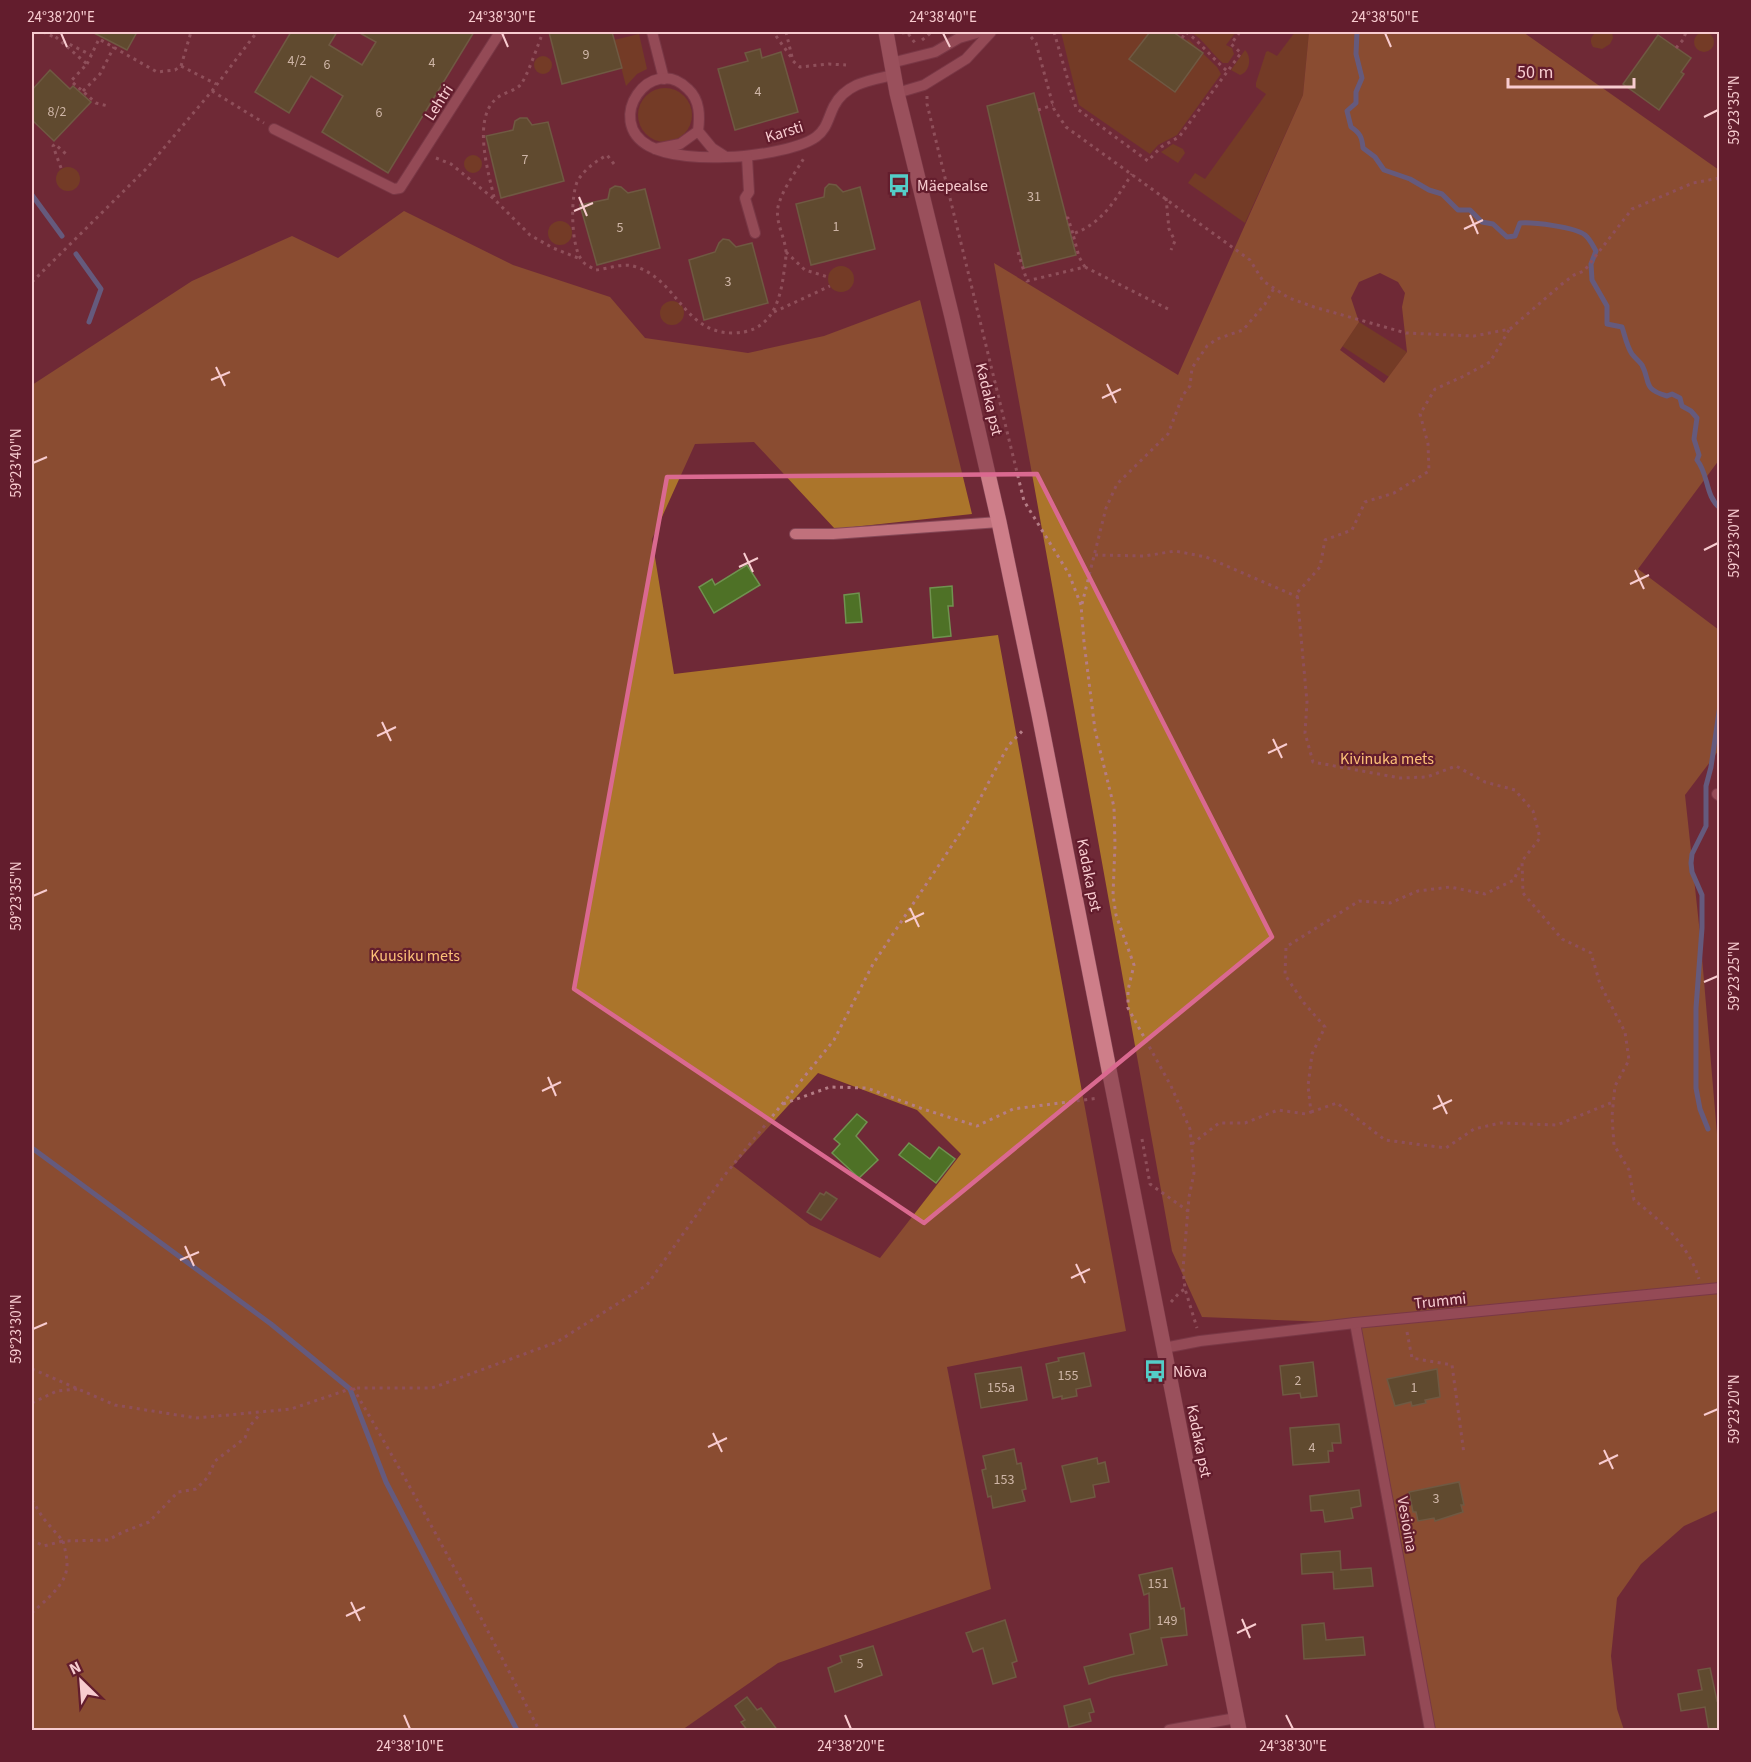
<svg xmlns="http://www.w3.org/2000/svg" width="1751" height="1762" font-family="'Source Sans 3',sans-serif">
	<rect width="100%" height="100%" fill="#6f2937"/>
	<!-- green -->
	<g fill="#7a5012">
		<circle cx="1704" cy="42" r="10"/>
		<polygon points="1061,32 1150,32 1129,59 1174,92 1203,54 1187,41 1188,39 1217,67 1221,74 1177,135 1158,145 1150,154 1079,105"/>
		<path d="M 1191,32 L 1236,32 L 1226,45 L 1232,48 L 1234,54 L 1228,63 L 1223,63 C 1211,53 1204,40 1191,32 Z"/>
		<polygon points="1295,32 1309,32 1303,95 1245,223 1188,183 1195,173 1205,179 1266,94 1256,87 1256,83 1266,52 1268,51 1277,56"/>
		<path d="M 1596,32 L 1612,32 L 1613,38 L 1610,44 L 1602,49 L 1593,47 C 1589,40 1591,37 1596,32 Z"/>
		<polygon points="639,34 647,69 637,74 626,86 614,40"/>
		<path d="M 1245,50 C 1252,57 1250,72 1240,75 L 1231,70 Z"/>
		<circle cx="543" cy="65" r="9"/>
		<circle cx="665" cy="115" r="27"/>
		<polygon points="1173,144 1183,149 1185,153 1178,163 1161,152"/>
		<circle cx="473" cy="164" r="9"/>
		<circle cx="68" cy="179" r="12"/>
		<circle cx="560" cy="233" r="12"/>
		<circle cx="841" cy="279" r="13"/>
		<circle cx="672" cy="313" r="12"/>
		<polygon points="1359,322 1407,352 1389,377 1342,346"/>
	</g>
	<!-- forest -->
	<g fill="#ab752b" fill-rule="evenodd">
		<path d="M 1309,32 L 1523,32 L 1719,170 L 1719,460 L 1638,569 L 1719,630 L 1719,750 L 1685,795 L 1700,934 L 1720,1169 L 1719,1510 L 1684,1526 L 1641,1564 L 1617,1598 L 1611,1656 L 1617,1709 L 1624,1730 L 1430,1730 L 1355,1323 L 1202,1317 L 1172,1251 L 994,263 L 1178,375 L 1303,95 ZM 1380,273 L 1398,282 L 1405,293 L 1402,307 L 1407,352 L 1384,383 L 1340,350 L 1359,322 L 1351,298 L 1359,282 Z"/>
		<path d="M 404,211 L 513,265 L 610,297 L 645,338 L 748,353 L 824,336 L 920,300 L 972,514 L 835,529 L 754,442 L 695,444 L 652,539 L 674,674 L 998,635 L 1126,1331 L 947,1367 L 991,1589 L 778,1663 L 682,1730 L 32,1730 L 32,385 L 192,281 L 292,236 L 338,258 ZM 818,1073 L 917,1110 L 961,1154 L 880,1258 L 810,1225 L 733,1166 Z"/>
	</g>
	<g fill="none" stroke-linecap="round" stroke-linejoin="round">
		<!-- stream -->
		<g stroke="#5994d2" stroke-width="5">
			<path d="M 1357,32 L 1356,54 L 1362,78 L 1356,92 L 1356,103 L 1347,111 L 1351,127 C 1360,133 1362,137 1363,148 L 1375,157 L 1384,170 L 1410,179 L 1429,190 L 1442,194 L 1458,210 L 1470,210 L 1482,222 L 1493,224 L 1507,237 L 1515,236 L 1520,223 C 1533,222 1575,227 1585,235 C 1590,239 1593,246 1596,251 L 1591,264 L 1592,280 L 1607,306 L 1607,324 L 1622,327 C 1625,336 1627,347 1632,354 C 1635,358 1639,361 1642,365 C 1651,382 1642,389 1667,396 L 1672,394 L 1680,398 L 1682,406 L 1691,411 L 1697,418 L 1694,439 L 1699,455 L 1697,460 C 1709,475 1705,496 1720,508"/>
			<polyline points="32,195 62,236"/>
			<polyline points="76,254 101,289 89,322"/>
			<polyline points="1708,1129 1700,1109 1696,1088 1696,1008 1702,928 1702,895 1692,872 1691,863 1692,854 1706,826 1706,786 1711,767 1720,705"/>
			<polyline points="32,1148 271,1324 350,1389 386,1482 441,1588 517,1730"/>
		</g>
	</g>
	<!-- building -->
	<g fill="#4e7126" stroke="#709250" stroke-width="1.5">
		<polygon points="92,32 137,32 127,50"/>
		<polygon points="291,32 337,32 329,45 362,65 376,42 358,32 474,32 388,173 322,132 343,96 311,76 289,113 255,92"/>
		<polygon points="549,32 612,32 622,68 562,84"/>
		<polygon points="1150,32 1173,32 1203,53 1175,92 1129,59"/>
		<polygon points="1658,35 1691,58 1681,72 1684,74 1659,110 1623,84"/>
		<polygon points="760,49 762,58 781,52 798,112 735,130 718,69 748,61 745,53"/>
		<polygon points="50,70 70,89 73,86 91,102 54,141 32,120 32,90"/>
		<polygon points="1034,93 1076,255 1024,268 987,106"/>
		<polygon points="520,118 527,118 532,125 548,122 564,181 501,198 486,136 513,130 515,121"/>
		<polygon points="829,184 836,185 843,192 860,187 875,249 811,265 796,204 824,197 825,188"/>
		<polygon points="615,186 621,187 628,193 645,189 660,248 597,265 580,205 608,199 610,189"/>
		<polygon points="723,239 729,240 736,247 752,243 768,303 704,320 689,260 715,252 719,243"/>
		<polygon points="747,565 760,585 714,613 699,587 712,579 715,585"/>
		<polygon points="952,586 953,606 948,606 951,636 933,638 930,588"/>
		<polygon points="859,593 862,622 846,623 844,595"/>
		<polygon points="857,1114 867,1122 856,1136 878,1160 859,1178 832,1153 840,1144 834,1139"/>
		<polygon points="909,1143 930,1159 939,1147 955,1159 936,1183 899,1155"/>
		<polygon points="826,1192 837,1199 821,1220 807,1212 820,1193 824,1195"/>
		<polygon points="1084,1353 1091,1386 1076,1389 1077,1396 1062,1399 1062,1396 1053,1398 1046,1364 1059,1361 1058,1358"/>
		<polygon points="1313,1362 1317,1396 1301,1398 1300,1393 1283,1395 1280,1366"/>
		<polygon points="1021,1367 1027,1400 981,1408 975,1374"/>
		<polygon points="1437,1369 1440,1397 1425,1400 1426,1403 1412,1406 1411,1402 1395,1406 1387,1379"/>
		<polygon points="1339,1424 1341,1443 1332,1443 1333,1451 1328,1451 1329,1462 1293,1465 1290,1428"/>
		<polygon points="1014,1449 1017,1464 1021,1463 1026,1489 1022,1490 1025,1501 993,1508 991,1496 988,1497 982,1470 986,1469 983,1456"/>
		<polygon points="1097,1458 1098,1464 1105,1462 1109,1482 1093,1485 1095,1497 1071,1502 1062,1466"/>
		<polygon points="1459,1482 1464,1505 1461,1505 1463,1512 1435,1521 1434,1518 1418,1521 1416,1512 1413,1512 1409,1492"/>
		<polygon points="1359,1490 1361,1506 1351,1508 1353,1518 1325,1522 1323,1510 1311,1511 1310,1496"/>
		<polygon points="1340,1551 1341,1570 1371,1568 1373,1586 1334,1589 1333,1572 1302,1574 1301,1554"/>
		<polygon points="1172,1568 1181,1609 1184,1608 1187,1635 1161,1638 1167,1665 1111,1677 1089,1684 1084,1667 1134,1654 1130,1634 1150,1629 1149,1593 1144,1595 1139,1575"/>
		<polygon points="1005,1620 1017,1661 1012,1663 1016,1677 993,1684 983,1648 973,1652 966,1633"/>
		<polygon points="1324,1623 1326,1640 1363,1637 1365,1655 1304,1659 1302,1625"/>
		<polygon points="873,1646 882,1675 835,1692 828,1668 842,1662 840,1656"/>
		<polygon points="1710,1668 1717,1701 1719,1700 1719,1731 1709,1731 1705,1707 1681,1711 1678,1694 1702,1690 1698,1670"/>
		<polygon points="747,1697 757,1710 761,1708 778,1731 748,1731 741,1722 745,1720 735,1706"/>
		<polygon points="1090,1699 1094,1712 1089,1713 1091,1721 1069,1727 1064,1706"/>
	</g>
	<g fill="none" stroke-linecap="round" stroke-linejoin="round">
		<!-- minor casing -->
		<g stroke="#864857" stroke-width="12">
			<g id="minor">
				<polyline points="652,32 664,79"/>
				<polyline points="891,63 935,52 959,38 980,32"/>
				<polyline points="897,93 924,85 966,59 991,32"/>
				<polyline points="274,129 394,189 400,188 500,32"/>
				<path d="M 655,149 L 680,144 L 698,131 C 700,116 700,100 688,89 C 651,52 603,121 649,146 C 669,157 704,158 726,157 L 712,148 L 698,131"/>
				<path d="M 726,157 C 748,157 798,150 816,137 C 827,129 828,118 834,106 C 846,83 871,80 893,75"/>
				<polyline points="747,157 749,192 745,198 755,233"/>
				<polyline points="795,534 833,534 999,522"/>
				<polyline points="1717,794 1720,796"/>
				<polyline points="1355,1323 1430,1730"/>
				<polyline points="1164,1348 1200,1341 1355,1323 1720,1288"/>
				<polyline points="1169,1730 1236,1718"/>
			</g>
		</g>
		<!-- major casing -->
		<g stroke="#864857" stroke-width="16">
			<polyline id="major" points="886,32 897,93 952,317 999,522 1039,714 1239,1730"/>
		</g>
		<!-- path -->
		<g stroke="#b57d86" stroke-width="3" stroke-dasharray="3 4.5" stroke-linecap="butt">
			<polyline points="43,32 54,37"/>
			<polyline points="50,32 87,64 71,81 96,103 108,106"/>
			<polyline points="786,32 793,61 800,67 829,64 846,65"/>
			<polyline points="1054,32 1076,108 1148,161 1161,147 1179,137 1241,53 1231,44 1240,32"/>
			<path d="M 1186,32 C 1201,43 1212,58 1227,71"/>
			<polyline points="902,33 907,32 915,43"/>
			<polyline points="776,36 791,57"/>
			<polyline points="1031,37 1036,43 1054,109 1066,127 1250,260 1263,281 1289,298 1314,307 1406,333 1474,336 1510,329 1562,284 1574,275 1584,271 1632,209 1693,183 1720,178"/>
			<polyline points="1182,38 1186,32"/>
			<polyline points="922,40 932,32"/>
			<polyline points="63,41 91,55"/>
			<polyline points="1676,48 1683,40 1686,32"/>
			<polyline points="87,64 99,39 157,72 175,70 181,66 216,84"/>
			<polyline points="181,66 191,32"/>
			<polyline points="83,91 100,74 114,47"/>
			<polyline points="212,91 264,123"/>
			<polyline points="927,96 927,104 1024,501 1069,574 1081,605 1084,642 1095,730 1114,807 1115,845 1113,895 1116,915 1134,965 1128,990 1128,1008 1171,1086 1190,1129 1194,1173 1189,1197 1183,1269 1185,1289 1197,1328"/>
			<polyline points="1038,110 1053,105"/>
			<polyline points="436,158 451,164 494,199 530,235 553,248 578,258"/>
			<path d="M 614,164 L 607,155 C 595,162 586,168 578,180 C 570,195 571,245 581,259 C 584,265 591,267 596,270 C 607,269 622,263 633,266 C 678,278 682,332 732,333 C 767,333 778,309 783,279 C 784,271 786,261 786,252 C 785,237 775,222 778,207 C 782,190 795,173 804,158"/>
			<polyline points="61,168 53,146 55,144 66,154"/>
			<path d="M 494,197 C 488,171 472,118 497,98 C 504,92 516,91 521,84 C 527,77 539,42 543,32"/>
			<polyline points="1166,198 1169,229 1175,241 1171,250"/>
			<polyline points="1066,218 1068,218 1073,234"/>
			<polyline points="786,252 805,270 828,277"/>
			<polyline points="1018,252 1027,281 1085,267 1172,311"/>
			<path d="M 1085,267 L 1079,257 L 1073,234 C 1104,222 1114,201 1132,174"/>
			<polyline points="32,282 147,168 212,91 257,32"/>
			<polyline points="774,312 830,286"/>
			<path d="M 1509,330 L 1490,362 L 1462,377 L 1435,389 L 1420,414 L 1428,444 L 1429,471 L 1394,493 L 1365,502 L 1352,530 L 1325,540 L 1320,567 L 1297,593 L 1307,702 L 1305,733 L 1313,762 L 1400,778 L 1427,777 L 1456,766 L 1485,782 L 1515,790 L 1533,811 L 1540,838 L 1522,861 L 1523,893 L 1562,939 L 1591,953 L 1600,984 L 1625,1032 L 1629,1060 L 1615,1086 L 1612,1116 L 1614,1145 L 1629,1170 L 1634,1200 C 1660,1220 1689,1245 1699,1279"/>
			<polyline points="1095,555 1145,556 1175,551 1206,557 1298,597"/>
			<polyline points="1082,604 1106,508 1117,484 1168,434 1183,395 1190,386 1192,368 1207,346 1217,339 1243,330 1265,304 1274,288"/>
			<polyline points="783,1104 830,1087 867,1088 923,1109 977,1126 1013,1109 1099,1098"/>
			<polyline points="1311,1112 1337,1103 1385,1140 1446,1148 1474,1129 1500,1123 1557,1125 1613,1102"/>
			<polyline points="1142,1139 1150,1184 1188,1211"/>
			<polyline points="1192,1144 1219,1123 1245,1123 1278,1110 1306,1114 1311,1112 1308,1086 1312,1054 1325,1027 1304,1003 1285,975 1286,947 1359,901 1390,903 1418,891 1450,887 1485,894 1514,880 1521,863"/>
			<polyline points="1171,1302 1180,1292 1185,1289"/>
			<polyline points="1407,1332 1412,1358 1452,1365 1464,1454"/>
			<polyline points="32,1369 115,1405 196,1418 291,1409 353,1388 432,1388 557,1342 647,1285 724,1176 834,1040 873,964 967,823 1008,746 1025,728"/>
			<path d="M 353,1388 C 419,1500 480,1614 539,1730"/>
			<polyline points="32,1403 57,1391 77,1389"/>
			<polyline points="32,1500 43,1518 63,1541 44,1546 32,1540"/>
			<path d="M 32,1613 C 45,1600 67,1585 67,1565 C 67,1557 65,1549 63,1541 L 108,1540 L 123,1532 L 149,1522 L 178,1492 L 196,1489 L 208,1477 L 215,1461 L 245,1438 L 249,1427 L 261,1413"/>
		</g>
		<!-- minor -->
		<use href="#minor" stroke="#c0717c" stroke-width="10"/>
		<!-- major -->
		<use href="#major" stroke="#ce7e89" stroke-width="15"/>
	</g>
	<!-- marked area -->
	<path d="M0 0H1751V1762H0ZM 1037,474 L 1272,937 L 924,1223 L 574,989 L 667,477 Z" fill="#6f2937" fill-opacity=".55" fill-rule="evenodd"/>
	<path fill="none" stroke="#da6990" stroke-width="4.5" stroke-linejoin="round" d="M 1037,474 L 1272,937 L 924,1223 L 574,989 L 667,477 Z"/>
	<!-- ticks -->
	<path fill="none" stroke="#f8ccd0" stroke-width="2" d="M 61,33 L 67,47M 502,33 L 508,47M 943,33 L 950,47M 1385,33 L 1391,47M 1704,117 L 1718,110M 579,197 L 587,216M 574,211 L 593,203M 1470,215 L 1478,234M 1464,229 L 1483,220M 216,367 L 225,386M 211,380 L 230,372M 1107,384 L 1116,403M 1102,398 L 1121,389M 33,463 L 47,457M 1704,550 L 1718,543M 744,553 L 753,572M 739,567 L 758,558M 1635,570 L 1644,589M 1630,584 L 1649,575M 382,722 L 391,741M 377,736 L 396,727M 1273,739 L 1282,758M 1268,753 L 1287,744M 33,896 L 47,890M 910,908 L 919,927M 905,922 L 924,913M 1704,982 L 1718,976M 548,1077 L 556,1096M 542,1091 L 561,1082M 1438,1095 L 1447,1114M 1433,1109 L 1452,1100M 185,1246 L 194,1266M 180,1260 L 199,1252M 1076,1264 L 1085,1283M 1071,1278 L 1090,1269M 33,1329 L 47,1323M 1704,1415 L 1718,1409M 713,1433 L 722,1452M 708,1447 L 727,1438M 1604,1450 L 1613,1469M 1599,1464 L 1618,1455M 351,1602 L 360,1621M 346,1616 L 365,1607M 1242,1619 L 1250,1638M 1237,1633 L 1256,1624M 404,1715 L 410,1729M 845,1715 L 851,1729M 1286,1715 L 1293,1729"/>
	<!-- icons -->
	<defs>
		<g id="bus-bare" transform="scale(1.8)"><path d="M-5-6H5V4H4V6H2V4H-2V6H-4V4H-5ZM-3.5-4V0h7V-4ZM-3.5 1.2v1.5H-2V1.2ZM2 1.2v1.5H3.5V1.2Z" fill="#54cdc8" stroke="#631d2d" stroke-width="2.5" paint-order="stroke"/></g>
	</defs>
	<g fill-rule="evenodd">
		<use href="#bus-bare" x="899" y="185"/>
		<use href="#bus-bare" x="1155" y="1371"/>
	</g>
	<g text-anchor="middle" stroke-width="4.5" stroke-linejoin="round" paint-order="stroke">
		<!-- number labels -->
		<g font-size="14" fill="#ceb5a6">
			<text x="586" y="59">9</text>
			<text x="297" y="65">4/2</text>
			<text x="432" y="67">4</text>
			<text x="327" y="69">6</text>
			<text x="758" y="96">4</text>
			<text x="57" y="116">8/2</text>
			<text x="379" y="117">6</text>
			<text x="525" y="164">7</text>
			<text x="1034" y="201">31</text>
			<text x="836" y="231">1</text>
			<text x="620" y="232">5</text>
			<text x="728" y="286">3</text>
			<text x="1068" y="1380">155</text>
			<text x="1298" y="1385">2</text>
			<text x="1001" y="1392">155a</text>
			<text x="1414" y="1392">1</text>
			<text x="1312" y="1452">4</text>
			<text x="1004" y="1484">153</text>
			<text x="1436" y="1503">3</text>
			<text x="1158" y="1588">151</text>
			<text x="1167" y="1625">149</text>
			<text x="860" y="1668">5</text>
		</g>
		<!-- street labels -->
		<g font-size="16" fill="#f8ccd0" stroke="#631d2d">
			<text transform="translate(438 102) rotate(-57)" y="6">Lehtri</text>
			<text transform="translate(784 131) rotate(-17)" y="6">Karsti</text>
			<text transform="translate(990 399) rotate(77)" y="6">Kadaka pst</text>
			<text transform="translate(1090 875) rotate(79)" y="6">Kadaka pst</text>
			<text transform="translate(1440 1300) rotate(-6)" y="6">Trummi</text>
			<text transform="translate(1200 1441) rotate(79)" y="6">Kadaka pst</text>
			<text transform="translate(1408 1524) rotate(80)" y="6">Vesioina</text>
		</g>
		<!-- poi labels -->
		<g font-size="16" fill="#f8ccd0" stroke="#631d2d" text-anchor="start">
			<text x="917" y="191">Mäepealse</text>
			<text x="1173" y="1377">Nõva</text>
		</g>
		<!-- park labels -->
		<g font-size="16" fill="#fcc178" stroke="#631d2d">
			<text x="1387" y="764">Kivinuka mets</text>
			<text x="415" y="961">Kuusiku mets</text>
		</g>
	</g>
	<!-- border -->
	<rect width="1751" height="1762" fill="none" stroke="#631d2d" stroke-width="66"/>
	<!-- north arrow -->
	<g transform="translate(81 1681) rotate(335)" stroke="#631d2d" stroke-width="4.5" paint-order="stroke">
	<path d="M0-4.5L10 22L0 15L-10 22Z" fill="#f8ccd0"/>
	<text y="-9" font-size="16" font-weight="bold" text-anchor="middle" fill="#f8ccd0">N</text>
	</g>
	<!-- scale -->
	<path d="M1508 78v9h126v-9" fill="none" stroke="#f8ccd0" stroke-width="3"/>
	<text x="1517" y="78" font-size="18" fill="#f8ccd0" stroke="#631d2d" stroke-width="4.5" paint-order="stroke">50 m</text>
	<rect x="33" y="33" width="1685" height="1696" fill="none" stroke="#f8ccd0" stroke-width="2"/>
	<g font-size="15" text-anchor="middle" fill="#f8ccd0">
		<text x="61" y="22">24°38'20"E</text>
		<text x="502" y="22">24°38'30"E</text>
		<text x="943" y="22">24°38'40"E</text>
		<text x="1385" y="22">24°38'50"E</text>
		<text transform="translate(1734 110) rotate(-90)" y="5">59°23'35"N</text>
		<text transform="translate(16 463) rotate(-90)" y="5">59°23'40"N</text>
		<text transform="translate(1734 543) rotate(-90)" y="5">59°23'30"N</text>
		<text transform="translate(16 896) rotate(-90)" y="5">59°23'35"N</text>
		<text transform="translate(1734 976) rotate(-90)" y="5">59°23'25"N</text>
		<text transform="translate(16 1329) rotate(-90)" y="5">59°23'30"N</text>
		<text transform="translate(1734 1409) rotate(-90)" y="5">59°23'20"N</text>
		<text x="410" y="1751">24°38'10"E</text>
		<text x="851" y="1751">24°38'20"E</text>
		<text x="1293" y="1751">24°38'30"E</text>
	</g>
</svg>
